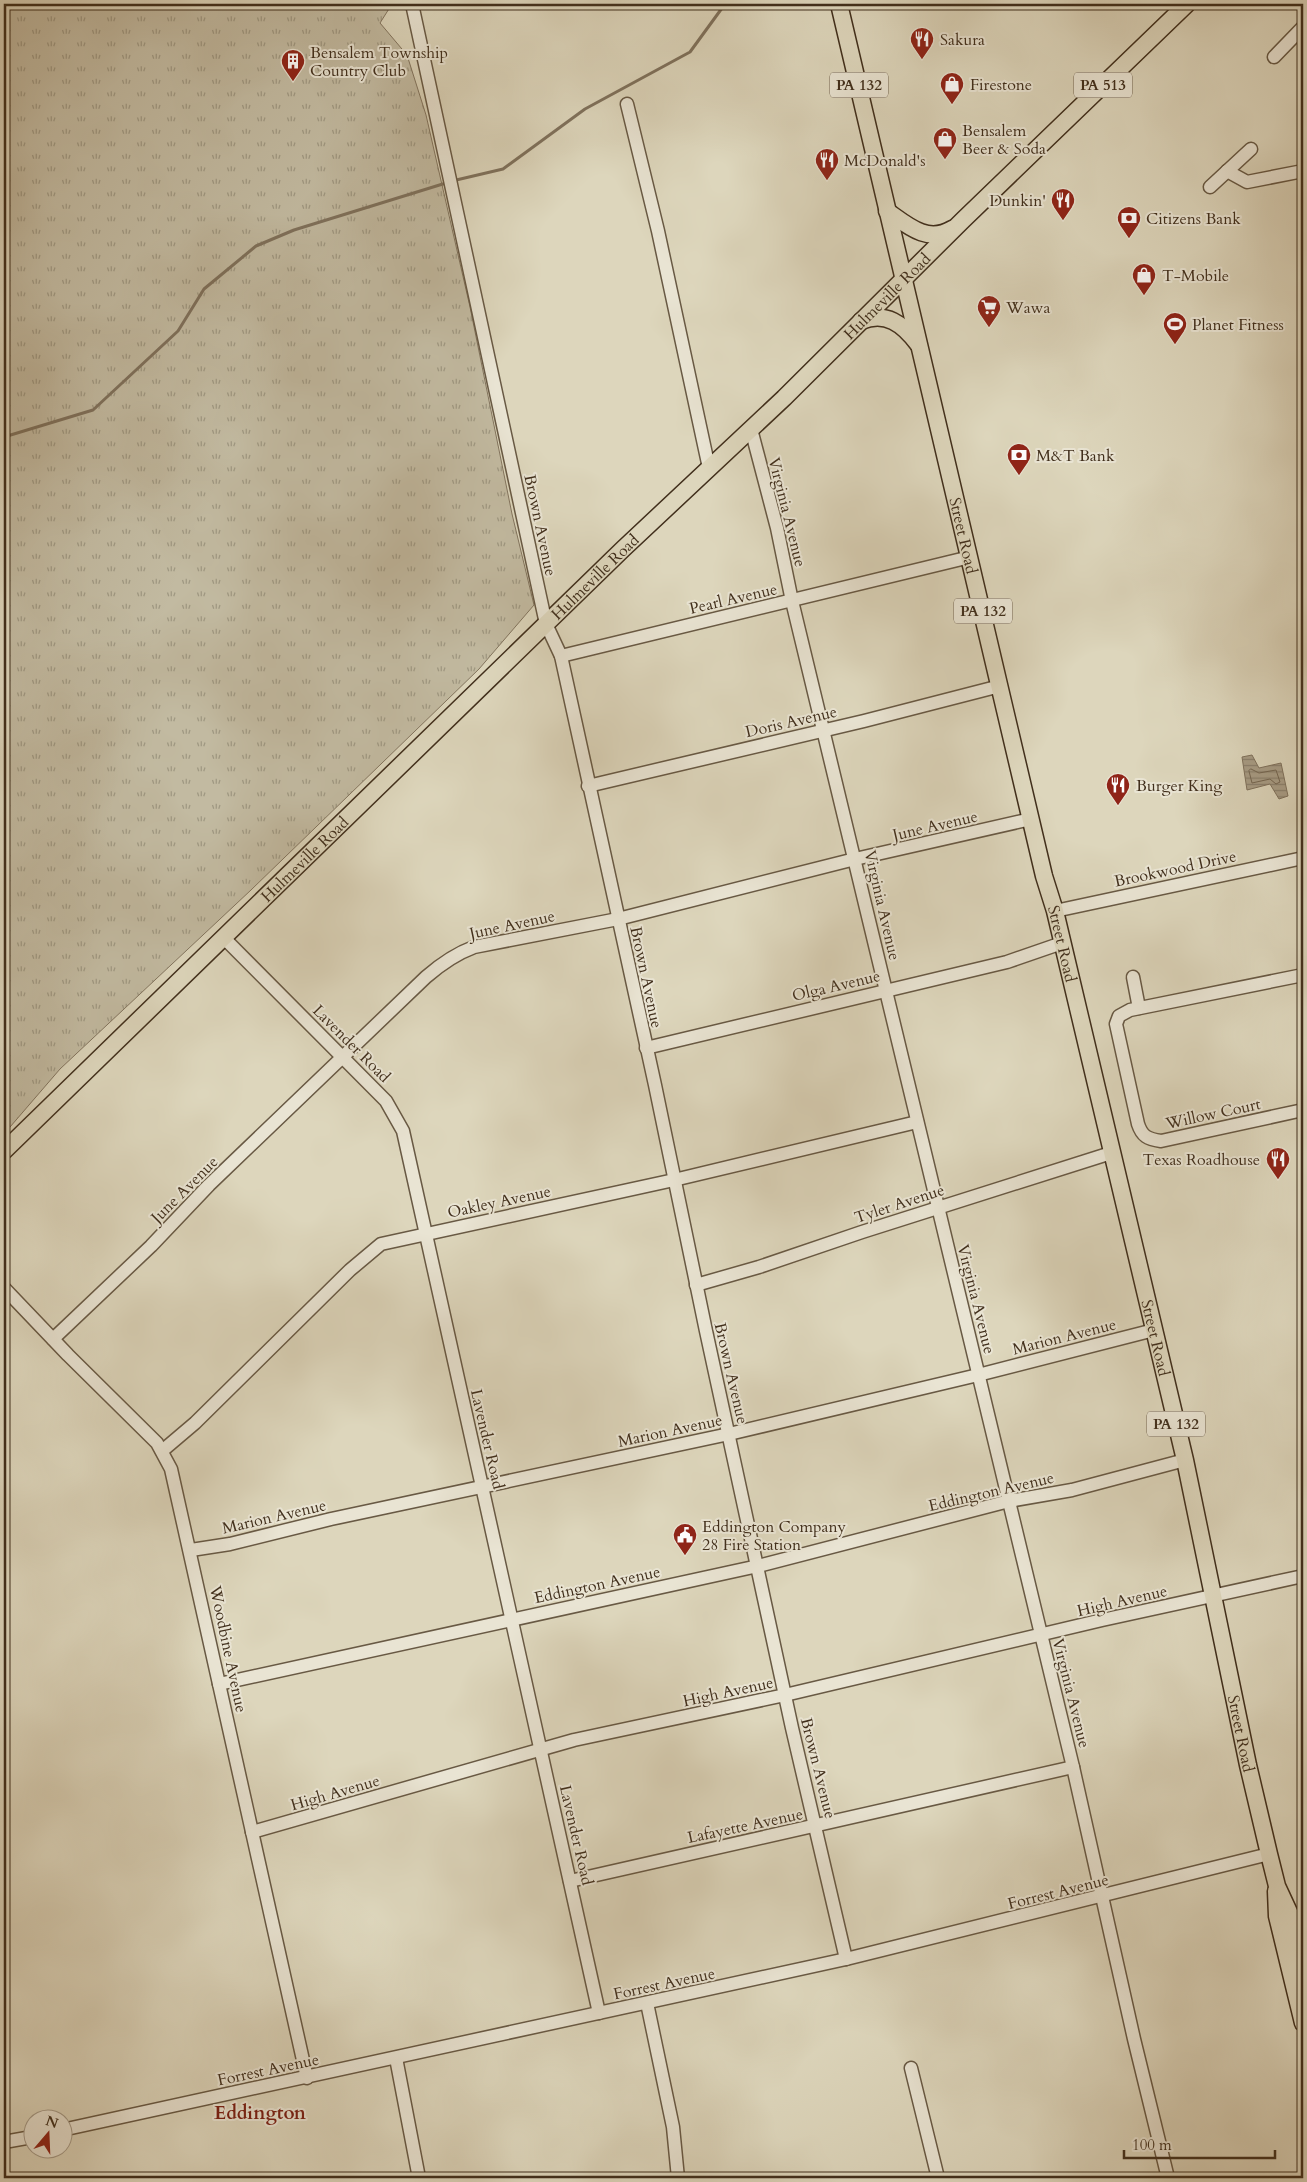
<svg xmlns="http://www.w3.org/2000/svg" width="1307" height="2182" font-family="Cardo,serif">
	<defs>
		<pattern id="grass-tufts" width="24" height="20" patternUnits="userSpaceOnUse" patternTransform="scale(1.25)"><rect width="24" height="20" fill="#c2baa1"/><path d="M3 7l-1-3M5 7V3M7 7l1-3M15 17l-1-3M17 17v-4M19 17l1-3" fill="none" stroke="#9f9882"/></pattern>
		<pattern id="water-rules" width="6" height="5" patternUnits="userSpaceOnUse" patternTransform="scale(1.25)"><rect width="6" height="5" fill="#a89d86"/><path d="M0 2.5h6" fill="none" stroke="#8a806d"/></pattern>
	</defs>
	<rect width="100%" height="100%" fill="#ddd6bc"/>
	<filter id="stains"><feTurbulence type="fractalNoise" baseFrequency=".004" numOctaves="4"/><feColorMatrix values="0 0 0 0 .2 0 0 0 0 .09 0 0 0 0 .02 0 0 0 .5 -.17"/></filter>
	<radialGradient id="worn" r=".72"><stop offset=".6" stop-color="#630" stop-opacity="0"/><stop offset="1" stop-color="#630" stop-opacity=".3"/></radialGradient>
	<!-- grass -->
	<polygon fill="url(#grass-tufts)" stroke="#82745e" points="4,4 392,4 380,23 407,55 426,115 470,307 512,514 534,605 479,669 251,890 60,1069 4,1134"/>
	<!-- water -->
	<polygon fill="url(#water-rules)" stroke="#7f715c" points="1252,755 1259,768 1281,763 1288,796 1279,799 1270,784 1247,790 1242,757"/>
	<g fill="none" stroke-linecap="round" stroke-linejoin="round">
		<!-- shore -->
		<polygon stroke="#746651" stroke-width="1" points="1251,769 1259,773 1276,770 1280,782 1276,784 1270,779 1252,783 1249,771"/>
		<!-- stream -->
		<g stroke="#7f715c" stroke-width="3">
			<polyline points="452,181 503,169 585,109 690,52 725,4"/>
			<polyline points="4,437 93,410 178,331 204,289 256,246 294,230 446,183"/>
		</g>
		<!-- minor casing -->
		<g stroke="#685944" stroke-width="15">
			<g id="minor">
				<polyline points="412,4 546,624 561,656 655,1085 706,1331 792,1728 846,1959"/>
				<polyline points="1274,57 1303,27"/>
				<polyline points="627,104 658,231 709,468"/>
				<polyline points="1227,171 1247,182 1303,171"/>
				<polyline points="1210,187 1251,149"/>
				<polyline points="751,429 777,528 792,601 1073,1767 1134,2039 1168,2178"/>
				<polyline points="561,656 970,557"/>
				<polyline points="588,786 864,721 1000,686"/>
				<polyline points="1055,911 1303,858"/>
				<polyline points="224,938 386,1101 403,1131 599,2013"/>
				<path d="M 1303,975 L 1130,1010 L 1119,1016 L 1116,1024 L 1138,1124 C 1142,1136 1147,1139 1161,1141 L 1303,1110"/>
				<polyline points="1133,977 1139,1008"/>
				<polyline points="646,1048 1007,962 1062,943"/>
				<polyline points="696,1285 759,1267 862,1232 1111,1153"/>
				<polyline points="4,1288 68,1355 157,1443 171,1469 307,2078"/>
				<path d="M 53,1339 L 151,1246 L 209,1185 L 426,977 C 441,964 455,954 474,947 L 618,919 L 855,859 L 1031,819"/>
				<polyline points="162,1451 195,1423 350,1270 381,1244 674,1180 917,1122"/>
				<polyline points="191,1550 230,1544 331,1519 729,1434 978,1375 1154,1330"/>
				<polyline points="219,1684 758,1566 1009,1501 1072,1490 1185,1460"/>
				<polyline points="252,1832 574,1740 785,1695 1102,1620 1303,1576"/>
				<polyline points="570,1881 1073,1767"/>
				<polyline points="647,2003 673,2127 678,2178"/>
				<polyline points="396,2058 419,2178"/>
				<polyline points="911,2068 938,2178"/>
				<polyline points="62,2130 846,1959 1269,1854"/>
				<polyline points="4,2142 32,2137"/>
			</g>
		</g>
		<!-- major casing -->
		<g stroke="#412f1c" stroke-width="19">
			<g id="major">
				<path id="s1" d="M 839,4 L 1044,876 L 1055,911 L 1185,1460 L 1248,1765 L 1269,1854 L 1277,1886 L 1290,1914 L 1303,1966"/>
				<path d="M 887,211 C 907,225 927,244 952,229"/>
				<path d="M 861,321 C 886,311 903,324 918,344"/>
				<path id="s2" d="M 4,1151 L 623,549 L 784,398 L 963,220 L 1187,4"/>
				<polyline points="1276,1891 1277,1916 1303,2023"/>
			</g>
		</g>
		<!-- minor -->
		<use href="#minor" stroke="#e9e4d3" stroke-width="12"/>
		<!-- major -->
		<use href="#major" stroke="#ddd6bc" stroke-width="16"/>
	</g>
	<!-- icons -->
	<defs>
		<g id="restaurant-pin" transform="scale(1.25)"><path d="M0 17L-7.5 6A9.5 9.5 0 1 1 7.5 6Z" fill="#8f2418" stroke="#e9e4d3"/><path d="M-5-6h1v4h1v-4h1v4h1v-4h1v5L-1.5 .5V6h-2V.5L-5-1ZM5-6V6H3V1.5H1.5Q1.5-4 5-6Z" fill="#fff"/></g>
		<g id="building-pin" transform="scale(1.25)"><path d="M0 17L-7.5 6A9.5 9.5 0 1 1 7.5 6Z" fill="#8f2418" stroke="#e9e4d3"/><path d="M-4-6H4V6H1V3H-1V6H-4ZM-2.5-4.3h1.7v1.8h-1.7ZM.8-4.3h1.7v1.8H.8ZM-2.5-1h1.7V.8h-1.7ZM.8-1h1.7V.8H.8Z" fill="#fff"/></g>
		<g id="shop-pin" transform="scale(1.25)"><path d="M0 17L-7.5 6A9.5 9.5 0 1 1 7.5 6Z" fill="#8f2418" stroke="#e9e4d3"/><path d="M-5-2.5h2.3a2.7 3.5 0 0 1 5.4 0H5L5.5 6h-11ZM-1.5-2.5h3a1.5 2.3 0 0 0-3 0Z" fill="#fff"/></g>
		<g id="bank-pin" transform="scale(1.25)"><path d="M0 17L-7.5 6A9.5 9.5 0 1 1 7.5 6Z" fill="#8f2418" stroke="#e9e4d3"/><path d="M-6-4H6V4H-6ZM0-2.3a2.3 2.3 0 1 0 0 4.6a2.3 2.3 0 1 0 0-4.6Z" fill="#fff"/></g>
		<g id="supermarket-pin" transform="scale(1.25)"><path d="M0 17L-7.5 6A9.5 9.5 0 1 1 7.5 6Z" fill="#8f2418" stroke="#e9e4d3"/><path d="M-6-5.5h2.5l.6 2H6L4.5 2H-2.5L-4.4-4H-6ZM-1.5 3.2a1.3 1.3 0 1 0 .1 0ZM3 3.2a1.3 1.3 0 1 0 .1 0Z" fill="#fff"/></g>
		<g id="stadium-pin" transform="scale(1.25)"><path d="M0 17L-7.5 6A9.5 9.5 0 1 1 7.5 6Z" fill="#8f2418" stroke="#e9e4d3"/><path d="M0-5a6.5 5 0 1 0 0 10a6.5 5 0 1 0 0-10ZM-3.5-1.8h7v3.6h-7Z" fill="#fff"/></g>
		<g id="civic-pin" transform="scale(1.25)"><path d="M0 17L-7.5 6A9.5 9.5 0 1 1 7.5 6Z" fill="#8f2418" stroke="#e9e4d3"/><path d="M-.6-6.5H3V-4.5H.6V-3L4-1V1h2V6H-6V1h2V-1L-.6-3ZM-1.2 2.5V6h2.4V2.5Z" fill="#fff"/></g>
	</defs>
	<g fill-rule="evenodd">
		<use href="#restaurant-pin" x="922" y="39"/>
		<use href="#building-pin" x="293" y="61"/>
		<use href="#shop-pin" x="952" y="84"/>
		<use href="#shop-pin" x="945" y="139"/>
		<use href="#restaurant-pin" x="827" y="160"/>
		<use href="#restaurant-pin" x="1063" y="200"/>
		<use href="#bank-pin" x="1129" y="218"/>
		<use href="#shop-pin" x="1144" y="275"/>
		<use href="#supermarket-pin" x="989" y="307"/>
		<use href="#stadium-pin" x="1175" y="324"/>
		<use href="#bank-pin" x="1019" y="455"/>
		<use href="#restaurant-pin" x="1118" y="785"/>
		<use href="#restaurant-pin" x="1278" y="1159"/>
		<use href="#civic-pin" x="685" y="1535"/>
	</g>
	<g text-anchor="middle" stroke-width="4" stroke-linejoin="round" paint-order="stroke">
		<!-- shield labels -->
		<g fill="#e9e4d3" stroke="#736553" stroke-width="1">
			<rect x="830" y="72.5" width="58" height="25" rx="4"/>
			<rect x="1074" y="72.5" width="58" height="25" rx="4"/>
			<rect x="954" y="598.5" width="58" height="25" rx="4"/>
			<rect x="1147" y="1411.5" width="58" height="25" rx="4"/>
		</g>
		<g font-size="15" font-weight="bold" fill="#412f1c">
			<text x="859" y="90">PA 132</text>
			<text x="1103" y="90">PA 513</text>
			<text x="983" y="616">PA 132</text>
			<text x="1176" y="1429">PA 132</text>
		</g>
		<!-- poi labels -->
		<g font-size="16" fill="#412f1c" stroke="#e9e4d3" text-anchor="start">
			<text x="940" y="45">Sakura</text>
			<text x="310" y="58">Bensalem Township<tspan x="310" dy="18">Country Club</tspan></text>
			<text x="970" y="90">Firestone</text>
			<text x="962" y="136">Bensalem<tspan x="962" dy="18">Beer &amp; Soda</tspan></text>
			<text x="844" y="166">McDonald's</text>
			<text x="1046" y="206" text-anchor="end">Dunkin'</text>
			<text x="1146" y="224">Citizens Bank</text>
			<text x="1162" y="281">T-Mobile</text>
			<text x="1006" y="313">Wawa</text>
			<text x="1192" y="330">Planet Fitness</text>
			<text x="1036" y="461">M&amp;T Bank</text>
			<text x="1136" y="791">Burger King</text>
			<text x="1260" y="1165" text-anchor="end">Texas Roadhouse</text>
			<text x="702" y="1532">Eddington Company<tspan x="702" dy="18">28 Fire Station</tspan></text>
		</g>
		<!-- street labels -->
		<g font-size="16" fill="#412f1c" stroke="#e9e4d3">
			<text dy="6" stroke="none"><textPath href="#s2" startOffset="1229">Hulmeville Road</textPath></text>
			<text transform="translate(788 512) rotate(76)" y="6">Virginia Avenue</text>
			<text transform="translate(541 525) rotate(78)" y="6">Brown Avenue</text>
			<text dy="6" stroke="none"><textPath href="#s1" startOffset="546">Street Road</textPath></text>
			<text dy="6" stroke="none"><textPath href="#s2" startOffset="824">Hulmeville Road</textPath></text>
			<text transform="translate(733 598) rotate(-13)" y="6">Pearl Avenue</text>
			<text transform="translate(791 721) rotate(-13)" y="6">Doris Avenue</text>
			<text transform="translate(935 825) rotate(-13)" y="6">June Avenue</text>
			<text dy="6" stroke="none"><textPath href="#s2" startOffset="419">Hulmeville Road</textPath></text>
			<text transform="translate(1175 868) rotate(-12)" y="6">Brookwood Drive</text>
			<text transform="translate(883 905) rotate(77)" y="6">Virginia Avenue</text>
			<text transform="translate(512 924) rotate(-12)" y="6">June Avenue</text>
			<text dy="6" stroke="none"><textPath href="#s1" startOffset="966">Street Road</textPath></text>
			<text transform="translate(647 977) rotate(78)" y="6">Brown Avenue</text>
			<text transform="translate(836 985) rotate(-13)" y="6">Olga Avenue</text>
			<text transform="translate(352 1043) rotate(45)" y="6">Lavender Road</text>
			<text transform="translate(1213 1113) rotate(-12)" y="6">Willow Court</text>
			<text transform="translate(184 1189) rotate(-45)" y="6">June Avenue</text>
			<text transform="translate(499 1201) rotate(-12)" y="6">Oakley Avenue</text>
			<text transform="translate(899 1203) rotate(-18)" y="6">Tyler Avenue</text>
			<text transform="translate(977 1299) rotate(76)" y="6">Virginia Avenue</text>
			<text transform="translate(1064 1336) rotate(-14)" y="6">Marion Avenue</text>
			<text dy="6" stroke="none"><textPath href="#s1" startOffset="1371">Street Road</textPath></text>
			<text transform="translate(732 1373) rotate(77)" y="6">Brown Avenue</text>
			<text transform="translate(670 1430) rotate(-12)" y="6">Marion Avenue</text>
			<text transform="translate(488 1439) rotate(77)" y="6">Lavender Road</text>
			<text transform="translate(991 1491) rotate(-13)" y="6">Eddington Avenue</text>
			<text transform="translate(274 1516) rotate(-13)" y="6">Marion Avenue</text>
			<text transform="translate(597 1584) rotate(-12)" y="6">Eddington Avenue</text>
			<text transform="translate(1122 1600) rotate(-13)" y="6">High Avenue</text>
			<text transform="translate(229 1649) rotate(78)" y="6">Woodbine Avenue</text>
			<text transform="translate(728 1691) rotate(-12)" y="6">High Avenue</text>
			<text transform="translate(1072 1693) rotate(76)" y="6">Virginia Avenue</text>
			<text dy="6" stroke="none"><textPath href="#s1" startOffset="1776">Street Road</textPath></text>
			<text transform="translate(819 1768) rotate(76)" y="6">Brown Avenue</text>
			<text transform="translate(335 1792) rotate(-16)" y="6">High Avenue</text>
			<text transform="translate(745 1825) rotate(-12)" y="6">Lafayette Avenue</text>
			<text transform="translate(577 1835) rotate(77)" y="6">Lavender Road</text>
			<text transform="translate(1058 1891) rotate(-14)" y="6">Forrest Avenue</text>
			<text transform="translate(664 1983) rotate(-12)" y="6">Forrest Avenue</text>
			<text transform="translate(268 2069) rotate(-12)" y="6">Forrest Avenue</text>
		</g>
		<!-- quarter labels -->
		<g font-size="19" font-weight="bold" fill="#7a1f14" stroke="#e9e4d3">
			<text x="260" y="2119">Eddington</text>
		</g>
	</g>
	<!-- margin -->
	<rect width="1307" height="2182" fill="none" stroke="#ddd6bc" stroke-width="20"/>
	<rect x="5" y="5" width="1297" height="2172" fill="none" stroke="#412f1c" stroke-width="2.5"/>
	<rect x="10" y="10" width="1287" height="2162" fill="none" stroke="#412f1c"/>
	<!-- north arrow -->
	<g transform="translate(48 2134) rotate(19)"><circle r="24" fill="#e9e4d3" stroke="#a69c8a"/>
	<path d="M0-4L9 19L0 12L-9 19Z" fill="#8f2418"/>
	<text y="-8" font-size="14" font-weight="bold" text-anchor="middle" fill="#412f1c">N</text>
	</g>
	<!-- scale -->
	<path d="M1124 2150v8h151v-8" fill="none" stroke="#412f1c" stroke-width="2.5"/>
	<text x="1132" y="2150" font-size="15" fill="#412f1c" stroke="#e9e4d3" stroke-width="4" paint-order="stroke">100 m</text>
	<rect width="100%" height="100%" filter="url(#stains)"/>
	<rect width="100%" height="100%" fill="url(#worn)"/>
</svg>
